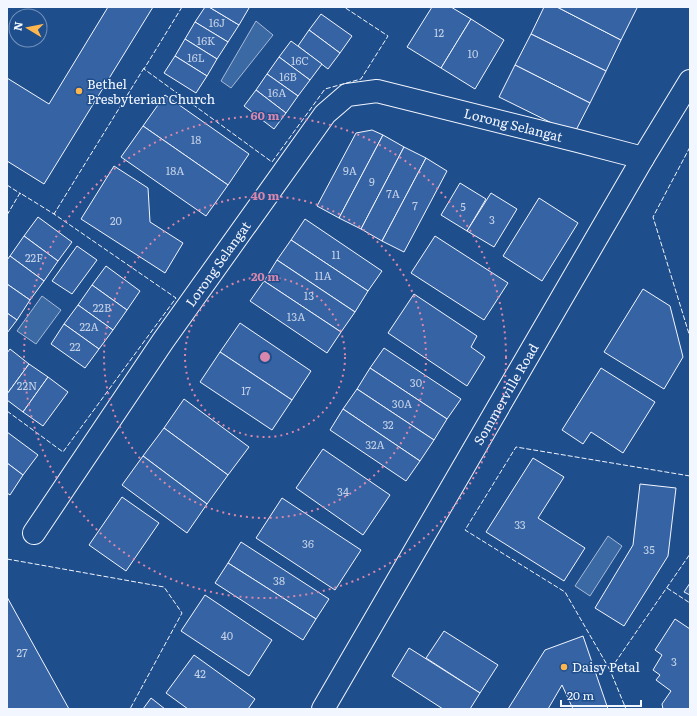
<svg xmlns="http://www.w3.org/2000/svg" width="697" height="716" font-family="Literata,serif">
	<rect width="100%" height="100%" fill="#1f4e8c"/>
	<!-- water -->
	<g fill="#3b69a3" stroke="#a8bbd7">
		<polygon points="256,21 273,35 231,88 221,81"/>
		<polygon points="42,296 61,310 36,344 17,331"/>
		<polygon points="608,536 622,546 590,596 575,586"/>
	</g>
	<!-- building -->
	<g fill="#3563a3" stroke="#f2f6ff">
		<polygon points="108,7 153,7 44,184 7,161 7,78 49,104"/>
		<polygon points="205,7 209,7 239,25 228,42 195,22"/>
		<polygon points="209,7 247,7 249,8 239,25"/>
		<polygon points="432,7 451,7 471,19 441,68 407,47"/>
		<polygon points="544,7 557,7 621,40 606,71 531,34"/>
		<polygon points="557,7 636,7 637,8 621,40"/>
		<polygon points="321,14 352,36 340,53 309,30"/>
		<polygon points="471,19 504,40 475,89 441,68"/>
		<polygon points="195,22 228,42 217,59 185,39"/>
		<polygon points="309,30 340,53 328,69 298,46"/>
		<polygon points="531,34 606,71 590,103 515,65"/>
		<polygon points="185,39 217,59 207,76 175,56"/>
		<polygon points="291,41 322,64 310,80 279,57"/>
		<polygon points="175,56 207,76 196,93 164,73"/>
		<polygon points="279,57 310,80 298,96 267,74"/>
		<polygon points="515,65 590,103 574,134 499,97"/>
		<polygon points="267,74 298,96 286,113 256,90"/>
		<polygon points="256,90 286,113 274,129 244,106"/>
		<polygon points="165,95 249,154 228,185 143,126"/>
		<polygon points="143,126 228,185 206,216 121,157"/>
		<polygon points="372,130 383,135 339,218 317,206 356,133"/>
		<polygon points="383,135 404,147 361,229 339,218"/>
		<polygon points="404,147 426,158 382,241 361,229"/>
		<polygon points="426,158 447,171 404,252 382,241"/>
		<polygon points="114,166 148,188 150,222 183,243 165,273 81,219"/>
		<polygon points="460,183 486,199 467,231 441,215"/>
		<polygon points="491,193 517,209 494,247 467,231"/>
		<polygon points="539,198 578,223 542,281 503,256"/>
		<polygon points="38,217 72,242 58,261 24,236"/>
		<polygon points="305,219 382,271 368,291 291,240"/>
		<polygon points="24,236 58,261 44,281 10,256"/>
		<polygon points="435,236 508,283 484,320 411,273"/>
		<polygon points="291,240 368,291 355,312 277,260"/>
		<polygon points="77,246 97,260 72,294 52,281"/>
		<polygon points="10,256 44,281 30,300 7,284 7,260"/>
		<polygon points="277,260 355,312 341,332 264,281"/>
		<polygon points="106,266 140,291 127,310 92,285"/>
		<polygon points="264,281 341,332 327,353 250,301"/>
		<polygon points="7,284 30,300 17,320 7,313"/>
		<polygon points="92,285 127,310 113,330 78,305"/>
		<polygon points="643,289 670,306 683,357 664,389 604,352"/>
		<polygon points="414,294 477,336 471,347 485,357 467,386 388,333"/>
		<polygon points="78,305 113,330 99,349 64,324"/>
		<polygon points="7,313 17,320 7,333"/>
		<polygon points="240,323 311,371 292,400 220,352"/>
		<polygon points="64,324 99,349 85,368 51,344"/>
		<polygon points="384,348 461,399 447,419 370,368"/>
		<polygon points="10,349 29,364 7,394 7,353"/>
		<polygon points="220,352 292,400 272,430 200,382"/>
		<polygon points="29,364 48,377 23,412 7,400 7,394"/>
		<polygon points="370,368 447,419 434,440 357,389"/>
		<polygon points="601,368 655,402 623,453 591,432 583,444 562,430"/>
		<polygon points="48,377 68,392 43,426 23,412"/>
		<polygon points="357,389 434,440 420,461 343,409"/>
		<polygon points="184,399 249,447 228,475 164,428"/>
		<polygon points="343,409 420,461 406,481 330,430"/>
		<polygon points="164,428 228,475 207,504 143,456"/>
		<polygon points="7,432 38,455 23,475 7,463"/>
		<polygon points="323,449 390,495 363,535 296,488"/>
		<polygon points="143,456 207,504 187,533 122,485"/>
		<polygon points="533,458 564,477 538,518 585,548 564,581 486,532"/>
		<polygon points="7,463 23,475 10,495 7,493"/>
		<polygon points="640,484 676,488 668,556 624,626 595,608 633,545"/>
		<polygon points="122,497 159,523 126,571 89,545"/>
		<polygon points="282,498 361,550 335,590 256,538"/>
		<polygon points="241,542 329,599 316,619 228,563"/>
		<polygon points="228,563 316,619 303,640 215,583"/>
		<polygon points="690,583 690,595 684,592"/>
		<polygon points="205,595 272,640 249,676 181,631"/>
		<polygon points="7,597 69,709 7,709"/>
		<polygon points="675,619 690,629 690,709 663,709 662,704 671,691 656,680 660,675 653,670 662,655 655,650"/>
		<polygon points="444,631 498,665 480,693 426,658"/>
		<polygon points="583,636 608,709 573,709 562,685 548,709 508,709 545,650"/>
		<polygon points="409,648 480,693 470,709 443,709 392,676"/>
		<polygon points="194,655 255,699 248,709 188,709 166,693"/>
		<polygon points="151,698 165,709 143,709"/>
	</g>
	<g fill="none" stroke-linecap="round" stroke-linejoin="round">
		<!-- minor casing -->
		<g stroke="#f2f6ff" stroke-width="24">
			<g id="minor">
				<path id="s1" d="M 34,533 L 163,341 L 325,114 L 347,95 L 377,91 L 578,141 L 643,158"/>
				<path id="s2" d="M 323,709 L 643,158 L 690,81"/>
			</g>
		</g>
		<!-- minor -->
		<use href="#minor" stroke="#1f4e8c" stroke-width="22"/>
		<!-- fence -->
		<g stroke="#f2f6ff" stroke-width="1" stroke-dasharray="5 2" stroke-linecap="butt">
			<polyline points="182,7 144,69 272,162 325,89 361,79 388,36 344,7"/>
			<polyline points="690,147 653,217 690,337"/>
			<polyline points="7,185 21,194"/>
			<polyline points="54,213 54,214 144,68"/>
			<polyline points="7,215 20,193 54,214 176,298 63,452 7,411"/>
			<polyline points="690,476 516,447 465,530 565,592 610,670 690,554"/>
			<polyline points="7,559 164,587 182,613 130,709"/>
			<polyline points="667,588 690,603"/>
			<polyline points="611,668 610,670 626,709"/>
		</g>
	</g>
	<!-- distance rings -->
	<g fill="none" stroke="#da87ad" stroke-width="2" stroke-dasharray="2 4">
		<circle cx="265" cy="357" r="80"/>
		<circle cx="265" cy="357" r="161"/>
		<circle cx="265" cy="357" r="241"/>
	</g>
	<!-- markers -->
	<g fill="#ffb74d" stroke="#1f4e8c" stroke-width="1.5">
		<circle cx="79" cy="91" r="4"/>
		<circle cx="564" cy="667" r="4"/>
	</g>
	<g text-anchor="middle" stroke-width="3" stroke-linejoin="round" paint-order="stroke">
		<!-- number labels -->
		<g font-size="11" fill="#c3d1e8">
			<text x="217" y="27">16J</text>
			<text x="439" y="37">12</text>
			<text x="206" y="45">16K</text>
			<text x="473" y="58">10</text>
			<text x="196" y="62">16L</text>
			<text x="300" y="65">16C</text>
			<text x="288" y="81">16B</text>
			<text x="277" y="97">16A</text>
			<text x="196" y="144">18</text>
			<text x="175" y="175">18A</text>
			<text x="350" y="175">9A</text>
			<text x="372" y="186">9</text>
			<text x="393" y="198">7A</text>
			<text x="415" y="210">7</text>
			<text x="463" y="211">5</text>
			<text x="492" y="224">3</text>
			<text x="116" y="225">20</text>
			<text x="336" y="259">11</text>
			<text x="34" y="262">22F</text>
			<text x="323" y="280">11A</text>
			<text x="309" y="300">13</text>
			<text x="102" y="312">22B</text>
			<text x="296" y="321">13A</text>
			<text x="89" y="331">22A</text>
			<text x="75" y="351">22</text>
			<text x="416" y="387">30</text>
			<text x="27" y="390">22N</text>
			<text x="246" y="395">17</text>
			<text x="402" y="408">30A</text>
			<text x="388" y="429">32</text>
			<text x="375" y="449">32A</text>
			<text x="343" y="496">34</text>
			<text x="520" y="529">33</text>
			<text x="308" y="548">36</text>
			<text x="649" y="554">35</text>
			<text x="279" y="585">38</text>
			<text x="227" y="640">40</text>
			<text x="22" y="657">27</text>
			<text x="674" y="666">3</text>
			<text x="200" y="678">42</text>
		</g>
		<!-- poi labels -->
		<g font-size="13" fill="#f2f6ff" stroke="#1f4e8c" text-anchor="start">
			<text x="87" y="89">Bethel<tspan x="87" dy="15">Presbyterian Church</tspan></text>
			<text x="572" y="672">Daisy Petal</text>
		</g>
		<!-- street labels -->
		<g font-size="13" fill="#f2f6ff" stroke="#1f4e8c">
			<text dy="5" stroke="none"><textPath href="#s1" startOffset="710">Lorong Selangat</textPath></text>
			<text dy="5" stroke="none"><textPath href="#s1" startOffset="326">Lorong Selangat</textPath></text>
			<text dy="5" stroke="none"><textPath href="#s2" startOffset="364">Sommerville Road</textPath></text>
		</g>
	</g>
	<circle cx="265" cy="357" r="6" fill="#da87ad" stroke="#1f4e8c" stroke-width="2"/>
	<g font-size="12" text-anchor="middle" font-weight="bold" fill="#da87ad" stroke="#1f4e8c" stroke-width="3" stroke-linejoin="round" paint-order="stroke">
		<text x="265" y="120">60 m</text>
		<text x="265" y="200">40 m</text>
		<text x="265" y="281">20 m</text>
	</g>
	<!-- border -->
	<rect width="697" height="716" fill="none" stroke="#f2f6ff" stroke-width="16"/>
	<!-- north arrow -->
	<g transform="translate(28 28) rotate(280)"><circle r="19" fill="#1f4e8c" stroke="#7391ba"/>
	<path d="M0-3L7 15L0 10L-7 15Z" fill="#ffb74d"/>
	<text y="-6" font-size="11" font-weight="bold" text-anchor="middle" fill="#f2f6ff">N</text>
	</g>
	<!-- scale -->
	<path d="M561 700v6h80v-6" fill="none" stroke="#f2f6ff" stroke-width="2"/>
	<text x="567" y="700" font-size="12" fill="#f2f6ff" stroke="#1f4e8c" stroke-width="3" paint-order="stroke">20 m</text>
</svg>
